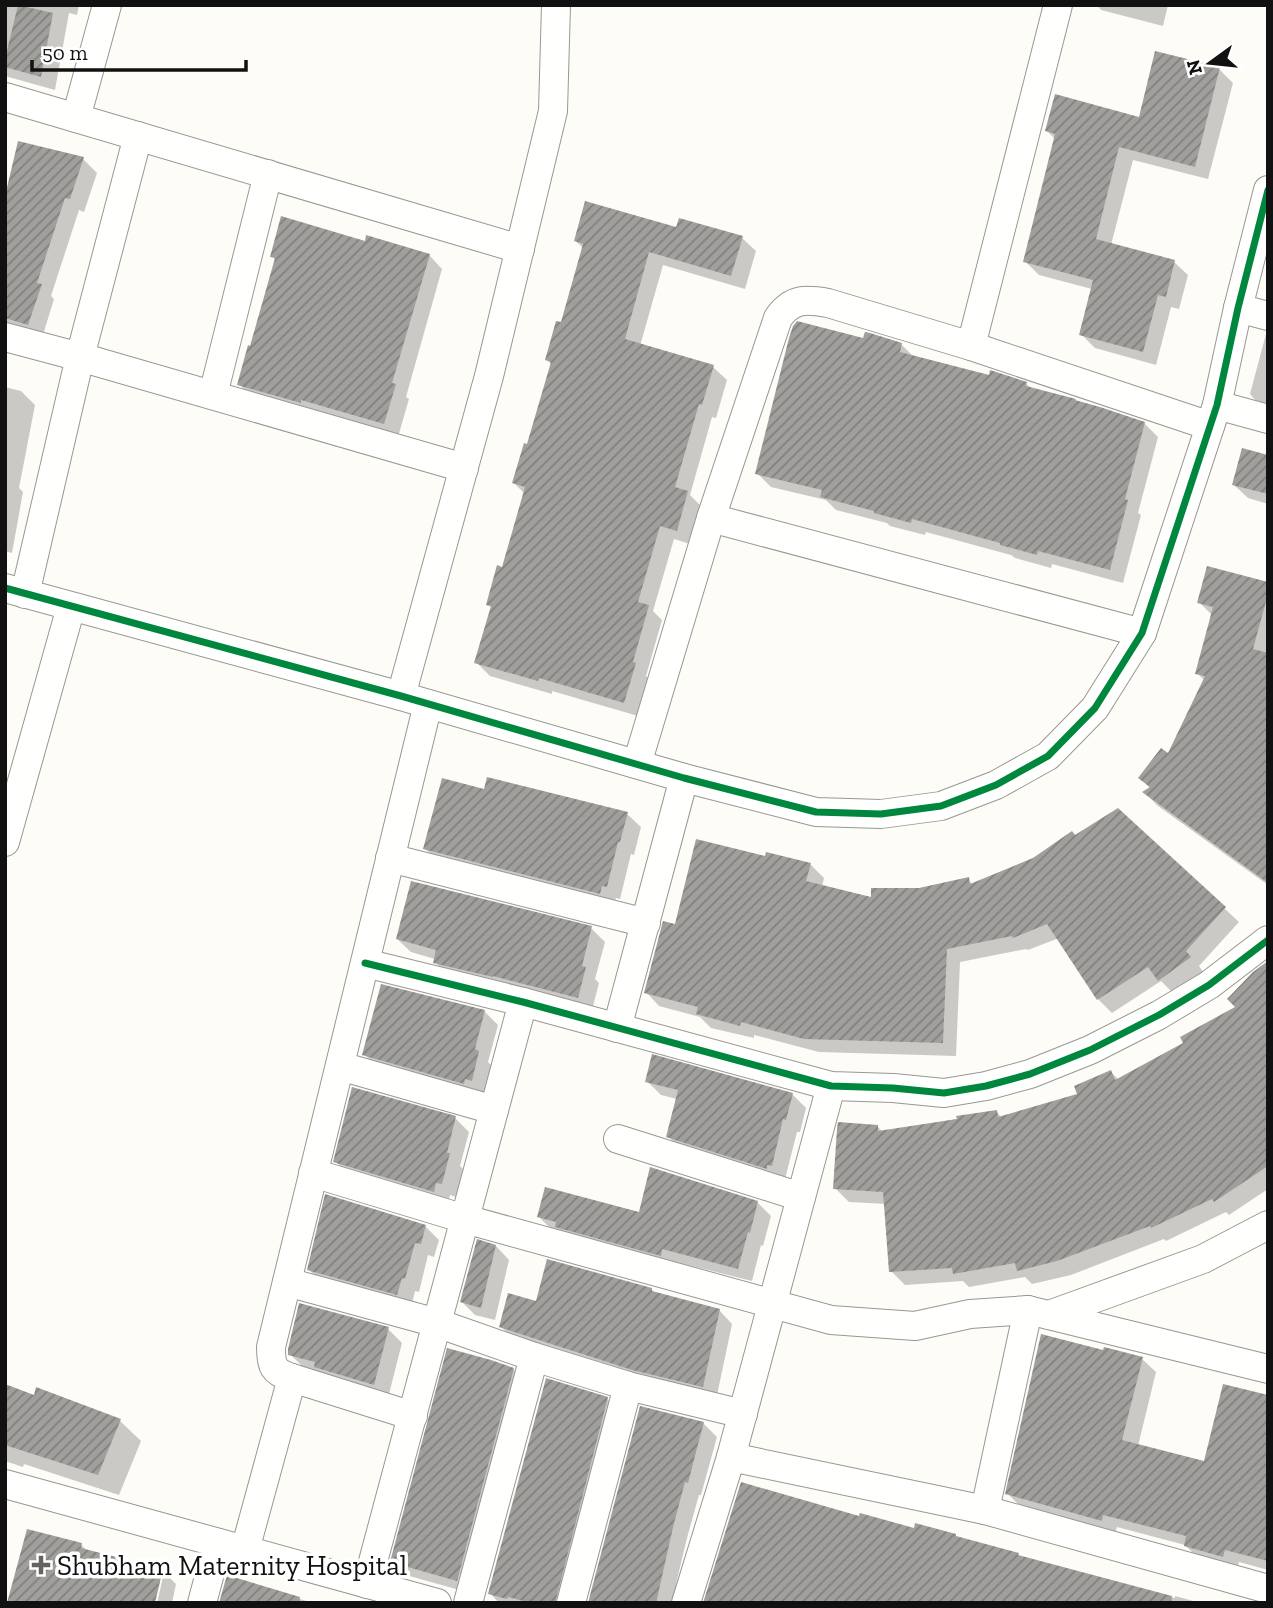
<svg xmlns="http://www.w3.org/2000/svg" width="1273" height="1608" font-family="'Zilla Slab',serif">
	<defs>
		<pattern id="building-hatch" width="6" height="6" patternUnits="userSpaceOnUse" patternTransform="scale(1.75)"><rect width="6" height="6" fill="#a19f9c"/><path d="M-1 1l2-2M0 6l6-6M5 7l2-2" fill="none" stroke="#82807e"/></pattern>
	</defs>
	<rect width="100%" height="100%" fill="#fdfcf7"/>
	<!-- shadow -->
	<g fill="#0003">
		<polygon points="5,5 79,5 77,15 69,13 55,90 5,76"/>
		<polygon points="1097,5 1168,5 1163,26 1101,10"/>
		<polygon points="1219,69 1233,83 1208,179 1133,160 1111,245 1174,262 1188,275 1179,309 1171,307 1156,365 1095,348 1081,334 1092,289 1039,275 1025,261 1055,139 1047,131 1140,119"/>
		<polygon points="83,159 97,173 84,212 79,210 51,296 54,299 42,338 5,326 5,204"/>
		<polygon points="677,230 742,238 756,251 745,289 663,265 640,346 713,367 727,380 716,418 712,417 690,495 701,506 690,544 674,539 653,611 662,620 646,676 648,678 638,716 552,691 552,694 490,676 476,662 492,608 488,605 504,569 525,494 514,483 528,447 552,365 547,360 562,324 583,248 576,241"/>
		<polygon points="366,243 429,255 442,269 406,397 409,399 398,437 253,398 239,384 252,348 276,261 272,256"/>
		<polygon points="1266,334 1268,334 1268,404 1256,401 1250,394"/>
		<polygon points="864,340 901,344 914,357 1026,384 1032,389 1144,423 1158,437 1138,513 1141,515 1123,583 1052,564 1051,568 1015,558 1011,555 926,532 925,535 890,526 887,523 836,510 826,500 771,487 757,473"/>
		<polygon points="5,387 21,391 35,405 19,488 23,492 12,553 5,551"/>
		<polygon points="1268,457 1268,504 1248,498 1234,485"/>
		<polygon points="1268,583 1268,885 1158,806 1145,793 1151,789 1140,778 1168,756 1205,681 1197,673 1212,615 1199,602"/>
		<polygon points="485,791 627,814 641,827 634,855 631,854 620,899 616,898 613,907 439,862 425,849"/>
		<polygon points="1118,810 1239,922 1199,966 1203,972 1173,993 1161,981 1112,1013 1098,999 1059,938 1028,950 1026,949 960,962 956,1056 819,1052 754,1035 754,1038 711,1028 700,1017 659,1006 646,992 676,926 766,858 810,864 824,878 822,887 872,899 968,879 973,885 1034,860 1076,837"/>
		<polygon points="591,928 605,942 595,979 599,983 592,1010 448,976 435,962 435,959 411,952 397,939"/>
		<polygon points="1268,965 1268,1189 1229,1215 1226,1212 1166,1241 1164,1239 1071,1275 1032,1284 1025,1277 969,1287 963,1281 905,1285 891,1271 886,1204 849,1202 835,1188 877,1126 883,1132 997,1112 1002,1118 1080,1095 1111,1072 1119,1080 1186,1044 1238,1007"/>
		<polygon points="484,1011 498,1025 488,1062 492,1066 485,1094 378,1068 364,1054"/>
		<polygon points="647,1081 792,1094 806,1108 800,1132 797,1132 785,1179 681,1150 668,1136 677,1099 661,1095"/>
		<polygon points="455,1118 469,1132 460,1166 463,1169 456,1197 450,1195 448,1205 349,1175 335,1161"/>
		<polygon points="757,1202 771,1216 763,1246 761,1245 752,1281 676,1262 674,1268 553,1231 539,1217 640,1214"/>
		<polygon points="425,1226 439,1240 434,1257 428,1255 419,1292 415,1291 411,1308 323,1283 309,1270"/>
		<polygon points="496,1246 509,1260 495,1320 475,1315 462,1302"/>
		<polygon points="652,1290 656,1294 719,1310 732,1324 716,1400 515,1340 501,1327 538,1303"/>
		<polygon points="388,1329 402,1343 388,1398 304,1368 290,1354"/>
		<polygon points="1104,1352 1142,1359 1156,1372 1138,1446 1205,1463 1268,1397 1268,1570 1239,1562 1237,1569 1199,1559 1185,1545 1117,1527 1115,1534 1021,1507 1007,1493"/>
		<polygon points="513,1369 527,1383 470,1593 406,1575 392,1561"/>
		<polygon points="5,1386 35,1397 120,1421 141,1441 119,1495 24,1464 23,1467 5,1461"/>
		<polygon points="607,1399 621,1412 571,1603 499,1603 490,1593"/>
		<polygon points="703,1423 717,1437 701,1495 699,1495 687,1538 676,1584 677,1586 673,1603 590,1603"/>
		<polygon points="861,1518 1018,1554 1021,1558 1175,1598 1175,1596 1201,1603 705,1603"/>
		<polygon points="81,1545 89,1552 162,1570 176,1584 172,1603 157,1603 163,1577 9,1603"/>
		<polygon points="228,1577 313,1603 221,1603"/>
	</g>
	<!-- building -->
	<g fill="url(#building-hatch)">
		<polygon points="18,5 53,13 41,77 5,67 5,59"/>
		<polygon points="1155,51 1220,67 1195,167 1119,147 1096,239 1175,260 1166,297 1158,295 1143,352 1079,335 1093,280 1023,262 1055,134 1045,131 1055,94 1139,117"/>
		<polygon points="18,141 84,157 70,199 65,198 37,283 42,284 28,325 5,318 5,196"/>
		<polygon points="585,201 676,227 679,218 743,236 731,276 649,252 625,339 714,365 702,405 699,404 675,487 688,491 677,531 660,526 638,602 649,605 633,662 636,663 624,703 539,678 538,681 474,663 491,606 486,605 497,565 502,567 525,487 512,483 524,443 527,444 551,362 545,360 556,321 561,322 583,244 574,241"/>
		<polygon points="281,216 365,241 366,235 430,254 392,383 396,384 384,424 301,400 301,403 237,385 248,345 250,346 275,258 270,257"/>
		<polygon points="797,321 863,338 865,332 870,333 902,343 900,352 989,375 990,370 1027,382 1026,386 1076,399 1075,400 1100,407 1145,422 1125,499 1128,500 1110,570 1038,551 1037,555 1000,545 1000,543 912,519 911,523 874,513 874,511 820,497 822,490 755,474 789,338 793,326"/>
		<polygon points="1242,448 1268,455 1268,494 1232,485"/>
		<polygon points="1207,566 1268,582 1268,594 1253,649 1268,653 1268,883 1142,792 1150,787 1138,778 1161,748 1168,753 1205,676 1195,674 1213,607 1197,603"/>
		<polygon points="487,777 628,812 620,842 618,842 607,887 602,886 600,894 423,849 442,778 484,789"/>
		<polygon points="1118,808 1226,907 1186,951 1191,957 1158,981 1148,967 1097,1000 1047,924 1013,938 1012,936 947,949 943,1043 804,1039 741,1022 740,1026 696,1014 698,1007 644,993 663,921 675,924 696,839 765,856 766,852 811,863 806,881 871,897 871,888 919,888 969,877 970,884 1033,858 1072,831 1075,835"/>
		<polygon points="411,881 592,926 582,966 586,967 578,998 493,976 493,977 433,963 436,950 396,939"/>
		<polygon points="1268,961 1268,1166 1214,1202 1212,1199 1151,1228 1150,1226 1057,1261 1017,1271 1015,1263 953,1274 952,1268 889,1272 883,1192 833,1189 837,1129 838,1122 878,1125 878,1131 957,1119 956,1116 997,1110 998,1117 1077,1094 1074,1086 1111,1070 1115,1080 1183,1043 1180,1037 1235,1007 1227,999 1253,972"/>
		<polygon points="381,984 485,1010 475,1049 479,1051 472,1081 465,1079 464,1084 362,1055"/>
		<polygon points="652,1054 793,1093 786,1120 783,1119 772,1166 767,1165 767,1169 666,1137 678,1090 645,1082"/>
		<polygon points="352,1087 456,1116 447,1153 450,1153 442,1184 436,1183 434,1192 333,1162"/>
		<polygon points="650,1167 758,1201 750,1233 748,1232 738,1269 662,1249 661,1256 555,1227 556,1222 537,1217 545,1187 639,1212"/>
		<polygon points="325,1194 426,1225 421,1244 415,1243 405,1279 402,1278 397,1295 307,1270"/>
		<polygon points="477,1239 496,1245 481,1308 460,1302"/>
		<polygon points="547,1259 652,1288 652,1291 720,1309 703,1387 632,1370 499,1327 508,1293 536,1301"/>
		<polygon points="299,1303 389,1327 374,1385 314,1367 315,1362 288,1355 288,1349"/>
		<polygon points="1041,1334 1103,1350 1104,1347 1143,1357 1122,1440 1204,1461 1223,1384 1268,1395 1268,1561 1225,1550 1223,1557 1184,1546 1186,1536 1103,1515 1102,1521 1005,1494"/>
		<polygon points="447,1348 491,1360 514,1368 457,1581 390,1562"/>
		<polygon points="546,1378 608,1397 555,1603 531,1603 508,1597 507,1599 488,1594"/>
		<polygon points="5,1384 34,1395 36,1387 121,1419 98,1475 5,1445"/>
		<polygon points="640,1406 704,1422 697,1448 688,1483 685,1482 674,1523 656,1603 588,1603"/>
		<polygon points="741,1482 859,1516 860,1513 914,1528 915,1523 956,1534 956,1536 1019,1553 1018,1555 1172,1596 1171,1603 703,1603"/>
		<polygon points="27,1529 82,1543 81,1548 163,1569 155,1603 7,1603"/>
		<polygon points="227,1575 300,1597 299,1603 219,1603"/>
	</g>
	<g fill="none" stroke-linecap="round" stroke-linejoin="round">
		<!-- street casing -->
		<g stroke="#979795" stroke-width="30">
			<g id="street">
				<polyline points="5,97 520,249"/>
				<polyline points="76,118 107,5"/>
				<polyline points="1238,308 1268,316"/>
				<polyline points="5,337 80,357 138,136"/>
				<polyline points="971,346 1058,5"/>
				<polyline points="213,395 268,174"/>
				<polyline points="1217,405 1268,419"/>
				<polyline points="711,518 1142,633"/>
				<polyline points="5,588 401,696 684,778 816,812 881,814 941,806 996,785 1048,756 1095,708 1142,633 1217,405 1238,308 1268,190"/>
				<polyline points="25,594 80,357 464,468"/>
				<polyline points="401,696 489,376 553,111 556,5"/>
				<path d="M 637,764 L 711,518 L 778,318 C 792,298 806,299 828,303 L 971,346 L 1210,426"/>
				<polyline points="5,842 71,607"/>
				<polyline points="390,858 646,923"/>
				<polyline points="365,963 523,1002 831,1086 893,1088 944,1093 986,1086 1030,1074 1090,1050 1159,1015 1209,985 1268,940"/>
				<polyline points="617,1028 684,778"/>
				<polyline points="340,1066 494,1110"/>
				<polyline points="618,1139 801,1197"/>
				<polyline points="313,1173 465,1219 831,1320 915,1326 970,1314 1028,1310"/>
				<polyline points="287,1282 437,1323 534,1357 628,1386 743,1414"/>
				<polyline points="1049,1315 1203,1259 1268,1225"/>
				<path d="M 292,1378 C 273,1372 271,1366 271,1347 L 428,704"/>
				<polyline points="731,1457 831,1086"/>
				<polyline points="5,1484 437,1603"/>
				<polyline points="985,1510 1028,1310 1268,1369"/>
				<polyline points="245,1550 292,1378 413,1416"/>
				<polyline points="367,1584 523,1002"/>
				<polyline points="202,1603 218,1543"/>
				<polyline points="468,1603 534,1357"/>
				<polyline points="571,1603 628,1386"/>
				<polyline points="686,1603 731,1457 985,1510 1268,1589"/>
			</g>
		</g>
		<!-- street -->
		<use href="#street" stroke="#fffffe" stroke-width="28"/>
		<!-- cycleway casing -->
		<g stroke="#fff" stroke-width="11">
			<g id="cycleway">
				<polyline points="5,588 401,696 684,778 816,812 881,814 941,806 996,785 1048,756 1095,708 1142,633 1217,405 1238,308 1268,190"/>
				<polyline points="365,963 523,1002 831,1086 893,1088 944,1093 986,1086 1030,1074 1090,1050 1159,1015 1209,985 1268,940"/>
			</g>
		</g>
		<!-- cycleway -->
		<use href="#cycleway" stroke="#00873e" stroke-width="7"/>
	</g>
	<!-- markers -->
	<path fill="#646362" stroke="#fff" stroke-width="2.5" d="M37.5 1554.5h7v7h7v7h-7v7h-7v-7h-7v-7h7z"/>
	<g text-anchor="middle" stroke-width="7" stroke-linejoin="round" paint-order="stroke">
		<!-- poi labels -->
		<g font-size="28" fill="#111" stroke="#fff" text-anchor="start">
			<text x="57" y="1575">Shubham Maternity Hospital</text>
		</g>
	</g>
	<!-- border -->
	<rect width="1273" height="1608" fill="none" stroke="#111111" stroke-width="14"/>
	<!-- north arrow -->
	<g transform="translate(1210 63) rotate(255)" stroke="#ffffff" stroke-width="5" paint-order="stroke">
	<path d="M0-5L12 26L0 18L-12 26Z" fill="#111111"/>
	<text y="-10" font-size="19" font-weight="bold" text-anchor="middle" fill="#111111">N</text>
	</g>
	<!-- scale -->
	<path d="M32 60v10h214v-10" fill="none" stroke="#111111" stroke-width="3.5"/>
	<text x="42" y="60" font-size="21" fill="#111111" stroke="#ffffff" stroke-width="5" paint-order="stroke">50 m</text>
</svg>
